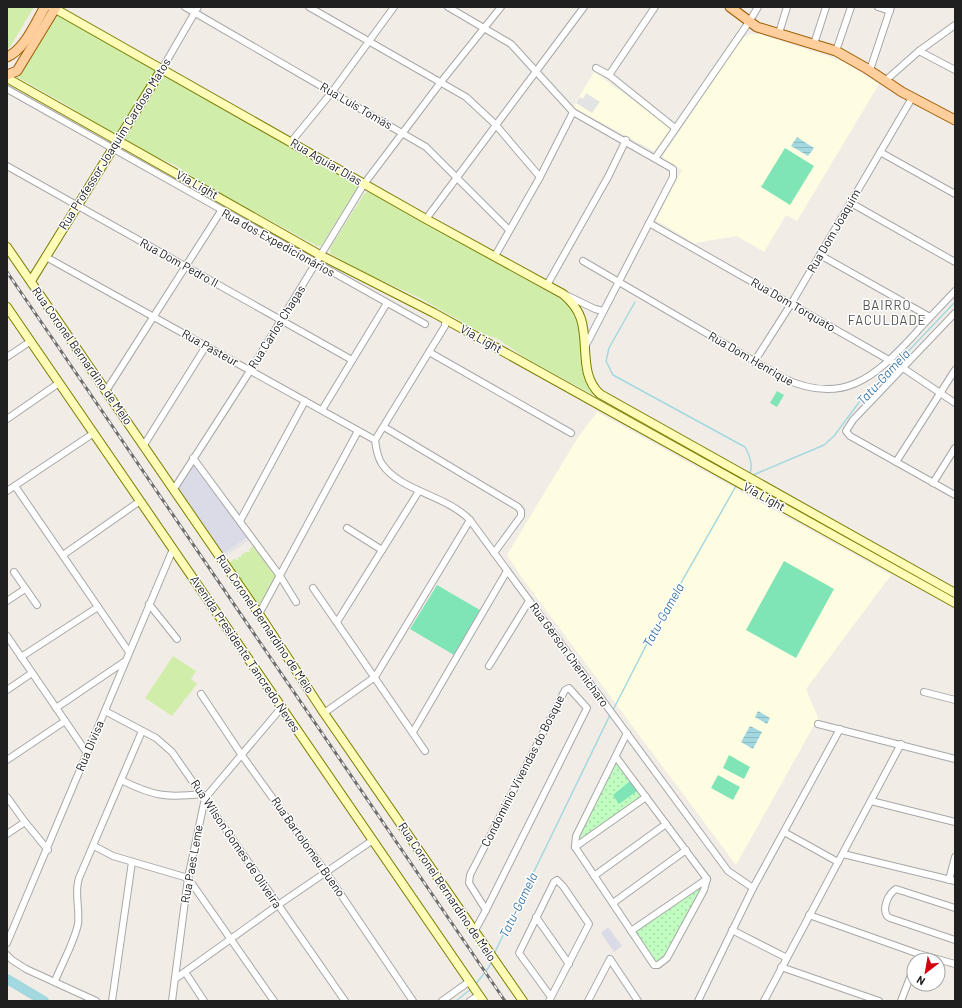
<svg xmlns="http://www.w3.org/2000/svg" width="962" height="1008" font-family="Barlow,sans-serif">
	<defs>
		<pattern id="park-dots" width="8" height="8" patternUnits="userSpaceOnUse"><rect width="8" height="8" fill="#c1fdc1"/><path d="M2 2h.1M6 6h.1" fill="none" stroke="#a6d9a6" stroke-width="1.8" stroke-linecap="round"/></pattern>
		<pattern id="garden-dots" width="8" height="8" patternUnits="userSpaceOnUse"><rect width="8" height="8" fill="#d0eea9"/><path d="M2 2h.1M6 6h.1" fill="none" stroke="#b2cc91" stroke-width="1.8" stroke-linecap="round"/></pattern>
		<pattern id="water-rules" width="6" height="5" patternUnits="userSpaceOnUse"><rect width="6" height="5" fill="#a4d8e1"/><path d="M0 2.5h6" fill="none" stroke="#8db9c1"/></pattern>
	</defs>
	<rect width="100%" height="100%" fill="#f1ede6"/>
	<!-- education -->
	<g fill="#fffde1">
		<polygon points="751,34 759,34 831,57 845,63 879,84 797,221 786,215 764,252 737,236 694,243 656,220 682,170 664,159 663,156 741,39"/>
		<polygon points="594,72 671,128 654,151 573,107"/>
		<polygon points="597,412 891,575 806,689 818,718 736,865 522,578 507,555 577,439"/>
	</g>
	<!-- grass -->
	<g fill="#d0eea9">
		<polygon points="7,7 34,7 10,47 7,49"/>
		<polygon points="56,13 156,70 117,134 103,128 67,105 17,77"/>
		<polygon points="166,75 209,99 217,106 235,117 256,125 359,185 321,246 317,246 203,184 175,165 152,155 125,139 163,77"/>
		<path d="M 367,192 L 375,194 L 565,301 C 592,327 569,368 599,398 L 527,359 L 498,339 L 482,333 L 418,297 L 361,271 L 331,254 L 330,248 L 364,194 Z"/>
		<polygon points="254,545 277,576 258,607 228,564 234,559 238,560 238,557 241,557 241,555 246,552 250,552 249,550"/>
		<polygon points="173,656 196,671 191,679 197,684 172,716 145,698"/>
	</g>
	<!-- park -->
	<g fill="url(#park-dots)">
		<polygon points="616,759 644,797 576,845 576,842"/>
		<polygon points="707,882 666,957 654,965 633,931"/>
	</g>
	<!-- garden -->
	<polygon fill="url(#garden-dots)" points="230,562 245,576 239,580 228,564"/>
	<!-- pitch -->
	<g fill="#7fe5b6">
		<polygon points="785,148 814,166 790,205 761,187"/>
		<polygon points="777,391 784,395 777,407 770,403"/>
		<polygon points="784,561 834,589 796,658 746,630"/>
		<polygon points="437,585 480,610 454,655 410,629"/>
		<polygon points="729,755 750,767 744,779 723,768"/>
		<polygon points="718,775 740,787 733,800 711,788"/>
		<polygon points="630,781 637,791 619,804 613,795"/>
	</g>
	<!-- parking -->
	<g fill="#e4e4e4">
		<polygon points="586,93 600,102 592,113 576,103 580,97 583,99"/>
		<polygon points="249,536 251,539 223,558 222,555"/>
	</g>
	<!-- plaza -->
	<g fill="#dadbe7">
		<polygon points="193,460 249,536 222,555 174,489"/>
		<polygon points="608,927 622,946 614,952 601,933"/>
	</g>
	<!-- water -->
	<g fill="url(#water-rules)">
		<polygon points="797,137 814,148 808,156 791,146"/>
		<polygon points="758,711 770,718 767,724 755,717"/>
		<polygon points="750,726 762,732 753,749 741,742"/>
	</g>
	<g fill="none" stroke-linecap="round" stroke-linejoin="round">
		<!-- stream -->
		<g stroke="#a4d8e1" stroke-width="1.5">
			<path d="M 635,302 L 609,348 L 606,361 L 613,375 L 745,447 C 750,456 754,466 749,475"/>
			<polyline points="897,363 955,302"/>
			<polyline points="753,475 824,445 834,436 863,397 895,366"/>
			<polyline points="613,710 652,634 736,486"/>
			<polyline points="494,954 610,715"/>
			<polyline points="475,985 489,967 492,960"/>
			<polyline points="456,1001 471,989"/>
		</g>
		<!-- river -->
		<polyline stroke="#a4d8e1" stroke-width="10" points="7,979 44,1001"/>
		<!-- street casing -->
		<g stroke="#a7a7a7" stroke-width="8">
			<g id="street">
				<polyline points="185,7 426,147 509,230"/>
				<polyline points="309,7 466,97 495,124 540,177"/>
				<polyline points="448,7 511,44 573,112 673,169 673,177 586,345"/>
				<polyline points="878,7 890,11"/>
				<polyline points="779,33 787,7"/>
				<polyline points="814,44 826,7"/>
				<polyline points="836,51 851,7"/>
				<polyline points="919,51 955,70"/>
				<polyline points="596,68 609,75 675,128"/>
				<polyline points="162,69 198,7"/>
				<polyline points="870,70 891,7"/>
				<polyline points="609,75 655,7"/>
				<polyline points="885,81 919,51 955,25"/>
				<polyline points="7,89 425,324"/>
				<polyline points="291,142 332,92 394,7"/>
				<polyline points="880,152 955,194"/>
				<polyline points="656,157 749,22 758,7"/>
				<polyline points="7,166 352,360"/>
				<polyline points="851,203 955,262"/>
				<polyline points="426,219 584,7"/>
				<polyline points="649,223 903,368 955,403"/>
				<polyline points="820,255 930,317"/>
				<polyline points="495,256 540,177 573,112"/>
				<polyline points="46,257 375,440"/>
				<path d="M 583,261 L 783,378 C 842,406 874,378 913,336 C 926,321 941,306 955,291"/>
				<polyline points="547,285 608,177 626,140"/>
				<polyline points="566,295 595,309 603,311"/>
				<polyline points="955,313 853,420 846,431 850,436 955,495"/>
				<polyline points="429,352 571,433"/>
				<polyline points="7,357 31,341"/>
				<polyline points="754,362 791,304 912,98"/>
				<polyline points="106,391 221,211"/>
				<polyline points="322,410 387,303"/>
				<polyline points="7,419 59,383"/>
				<polyline points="384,427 518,507 521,511 521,516 494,553"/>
				<path d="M 375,440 C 376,448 377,457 382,464 C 400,491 446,495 470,520 L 728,871 L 753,888"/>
				<polyline points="375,440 445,326 445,319"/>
				<polyline points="144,445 206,346"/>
				<polyline points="193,458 280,576 296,602"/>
				<polyline points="896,462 955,370"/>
				<polyline points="933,483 955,448"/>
				<polyline points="15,486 129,652"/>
				<polyline points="174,489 250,371 364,184 441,82 501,7"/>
				<polyline points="7,491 94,433"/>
				<polyline points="240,521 305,401"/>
				<polyline points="347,528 382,550"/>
				<polyline points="63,555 140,501"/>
				<polyline points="14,572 37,605"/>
				<polyline points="313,588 425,751"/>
				<polyline points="7,601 25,589"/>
				<polyline points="149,604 177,639"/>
				<polyline points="259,614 358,431"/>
				<polyline points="337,622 419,491"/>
				<polyline points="7,636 87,753"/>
				<polyline points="21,657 98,607"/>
				<polyline points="489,666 529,601"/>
				<polyline points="7,690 32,673"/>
				<polyline points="924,692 955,700"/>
				<polyline points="201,694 241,754 325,871 413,1001"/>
				<polyline points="56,708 124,662"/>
				<polyline points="105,711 156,738 172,752 345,1001"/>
				<polyline points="324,713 375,677 470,520"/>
				<polyline points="818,724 955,759"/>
				<polyline points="413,732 507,571"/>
				<polyline points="616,757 707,879"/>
				<polyline points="7,760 65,721"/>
				<path d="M 121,780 C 153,796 166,798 202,794"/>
				<polyline points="7,797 25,822 48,850"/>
				<polyline points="871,801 955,822"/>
				<polyline points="784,832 838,862"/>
				<polyline points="7,834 25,822"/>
				<polyline points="94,846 113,856 188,878 274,1001"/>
				<polyline points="575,847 654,965 658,965 667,958 704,890 707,879"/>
				<polyline points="575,847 576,836 627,733"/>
				<polyline points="575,847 646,797"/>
				<polyline points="843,854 955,881"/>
				<polyline points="594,876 666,824"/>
				<polyline points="949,880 955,857"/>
				<polyline points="613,903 686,850"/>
				<path d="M 955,908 L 896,889 C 888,894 882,908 887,916 L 890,918 L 955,940"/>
				<polyline points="809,915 919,954 955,964"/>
				<polyline points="536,917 569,964"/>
				<polyline points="732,930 787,958"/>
				<polyline points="631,931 707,879"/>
				<polyline points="474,932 486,910 587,708 569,688 565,690 470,875 469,883 486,910"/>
				<polyline points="7,943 173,549"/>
				<polyline points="7,955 12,960 26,969 96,1001"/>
				<polyline points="781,967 879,1001"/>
				<polyline points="185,972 204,1001"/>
				<polyline points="175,979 278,905 373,840"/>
				<path d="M 55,981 C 62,963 74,943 78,924 C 80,908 74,893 79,878 L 142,731"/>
				<polyline points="112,1001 132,862"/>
				<polyline points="172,1001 188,878 205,798 282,707"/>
				<polyline points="442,1001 470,981"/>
				<polyline points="470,1001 479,995"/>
				<polyline points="549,1001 589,924 563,886 557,880 554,882 519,953 551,997"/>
				<polyline points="588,1001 610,959 638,1001"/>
				<polyline points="698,1001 753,888 840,729"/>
				<polyline points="764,1001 901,744"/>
				<polyline points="901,1001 914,967"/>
			</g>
		</g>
		<!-- secondary casing -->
		<g stroke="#797e00" stroke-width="10">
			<g id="secondary">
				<path d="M 52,7 L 426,219 L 563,294 C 571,301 578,309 581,319 C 589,344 579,375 600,394 L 955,593"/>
				<polyline points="7,78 320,255 434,313 955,603"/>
				<polyline points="7,247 259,614 324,713 523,1001"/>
				<polyline points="31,281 162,69"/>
				<polyline points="7,307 483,1001"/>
			</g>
		</g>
		<!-- primary casing -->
		<g stroke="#9c5d00" stroke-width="11">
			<g id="primary">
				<polyline points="730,7 757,27 836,51 866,68 902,92 955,120"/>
				<path d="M 7,57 C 25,49 35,23 45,7"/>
				<polyline points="7,75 17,71 56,7"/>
			</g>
		</g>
		<!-- street -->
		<use href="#street" stroke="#fff" stroke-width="6"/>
		<!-- secondary -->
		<use href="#secondary" stroke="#fefcb7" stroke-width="8"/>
		<!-- primary -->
		<use href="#primary" stroke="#ffce9d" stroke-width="9"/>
		<!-- rail casing -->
		<g stroke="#6e6e6e" stroke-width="3">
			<polyline id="rail" points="7,272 505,1001"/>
		</g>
		<!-- rail -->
		<use href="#rail" stroke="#fff" stroke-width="1.5" stroke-dasharray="4.5" stroke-linecap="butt"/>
	</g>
	<g text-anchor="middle" stroke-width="3" stroke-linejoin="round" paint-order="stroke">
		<!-- street labels -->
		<g font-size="12" fill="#202020" stroke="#fff">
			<text transform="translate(356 106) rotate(30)" y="4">Rua Luís Tomás</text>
			<text transform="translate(115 144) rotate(-58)" y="4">Rua Professor Joaquim Cardoso Matos</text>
			<text transform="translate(326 162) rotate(30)" y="4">Rua Aguiar Dias</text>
			<text transform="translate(197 185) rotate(29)" y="4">Via Light</text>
			<text transform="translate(834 231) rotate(-60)" y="4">Rua Dom Joaquim</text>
			<text transform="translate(278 243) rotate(29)" y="4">Rua dos Expedicionários</text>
			<text transform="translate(179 263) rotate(29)" y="4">Rua Dom Pedro II</text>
			<text transform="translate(793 305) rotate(30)" y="4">Rua Dom Torquato</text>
			<text transform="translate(277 327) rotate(-58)" y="4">Rua Carlos Chagas</text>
			<text transform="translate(481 339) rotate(29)" y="4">Via Light</text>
			<text transform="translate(210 348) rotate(29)" y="4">Rua Pasteur</text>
			<text transform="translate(82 356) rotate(55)" y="4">Rua Coronel Bernardino de Melo</text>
			<text transform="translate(751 359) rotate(30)" y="4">Rua Dom Henrique</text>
			<text transform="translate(764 497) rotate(29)" y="4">Via Light</text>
			<text transform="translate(265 624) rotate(56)" y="4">Rua Coronel Bernardino de Melo</text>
			<text transform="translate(245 654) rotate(56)" y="4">Avenida Presidente Tancredo Neves</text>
			<text transform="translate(569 655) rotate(54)" y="4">Rua Gérson Chernicharo</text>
			<text transform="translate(90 746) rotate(-67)" y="4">Rua Divisa</text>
			<text transform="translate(523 771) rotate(-63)" y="4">Condomínio Vivendas do Bosque</text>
			<text transform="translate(236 844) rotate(56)" y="4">Rua Wilson Gomes de Oliveira</text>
			<text transform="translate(308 847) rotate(55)" y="4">Rua Bartolomeu Bueno</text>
			<text transform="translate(192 864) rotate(-80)" y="4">Rua Paes Leme</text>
			<text transform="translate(447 892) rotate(56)" y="4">Rua Coronel Bernardino de Melo</text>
		</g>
		<!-- neighbourhood labels -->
		<g font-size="13" letter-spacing="1" fill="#535353" stroke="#fff">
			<text x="887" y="310">BAIRRO<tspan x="887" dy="15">FACULDADE</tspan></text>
		</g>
		<!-- water labels -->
		<g font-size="13" font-style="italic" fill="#407aa6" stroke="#fff">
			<text transform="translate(883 377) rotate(-47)" y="5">Tatu-Gamela</text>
			<text transform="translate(663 615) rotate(-61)" y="5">Tatu-Gamela</text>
			<text transform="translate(518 905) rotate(-64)" y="5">Tatu-Gamela</text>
		</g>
	</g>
	<!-- border -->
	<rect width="962" height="1008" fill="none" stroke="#202020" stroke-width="16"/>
	<!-- north arrow -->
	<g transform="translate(926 972) rotate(211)"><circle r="19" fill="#ffffff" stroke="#a6a6a6"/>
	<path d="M0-3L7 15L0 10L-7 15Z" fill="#d0000e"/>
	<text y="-6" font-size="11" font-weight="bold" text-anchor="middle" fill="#202020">N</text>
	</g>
</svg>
